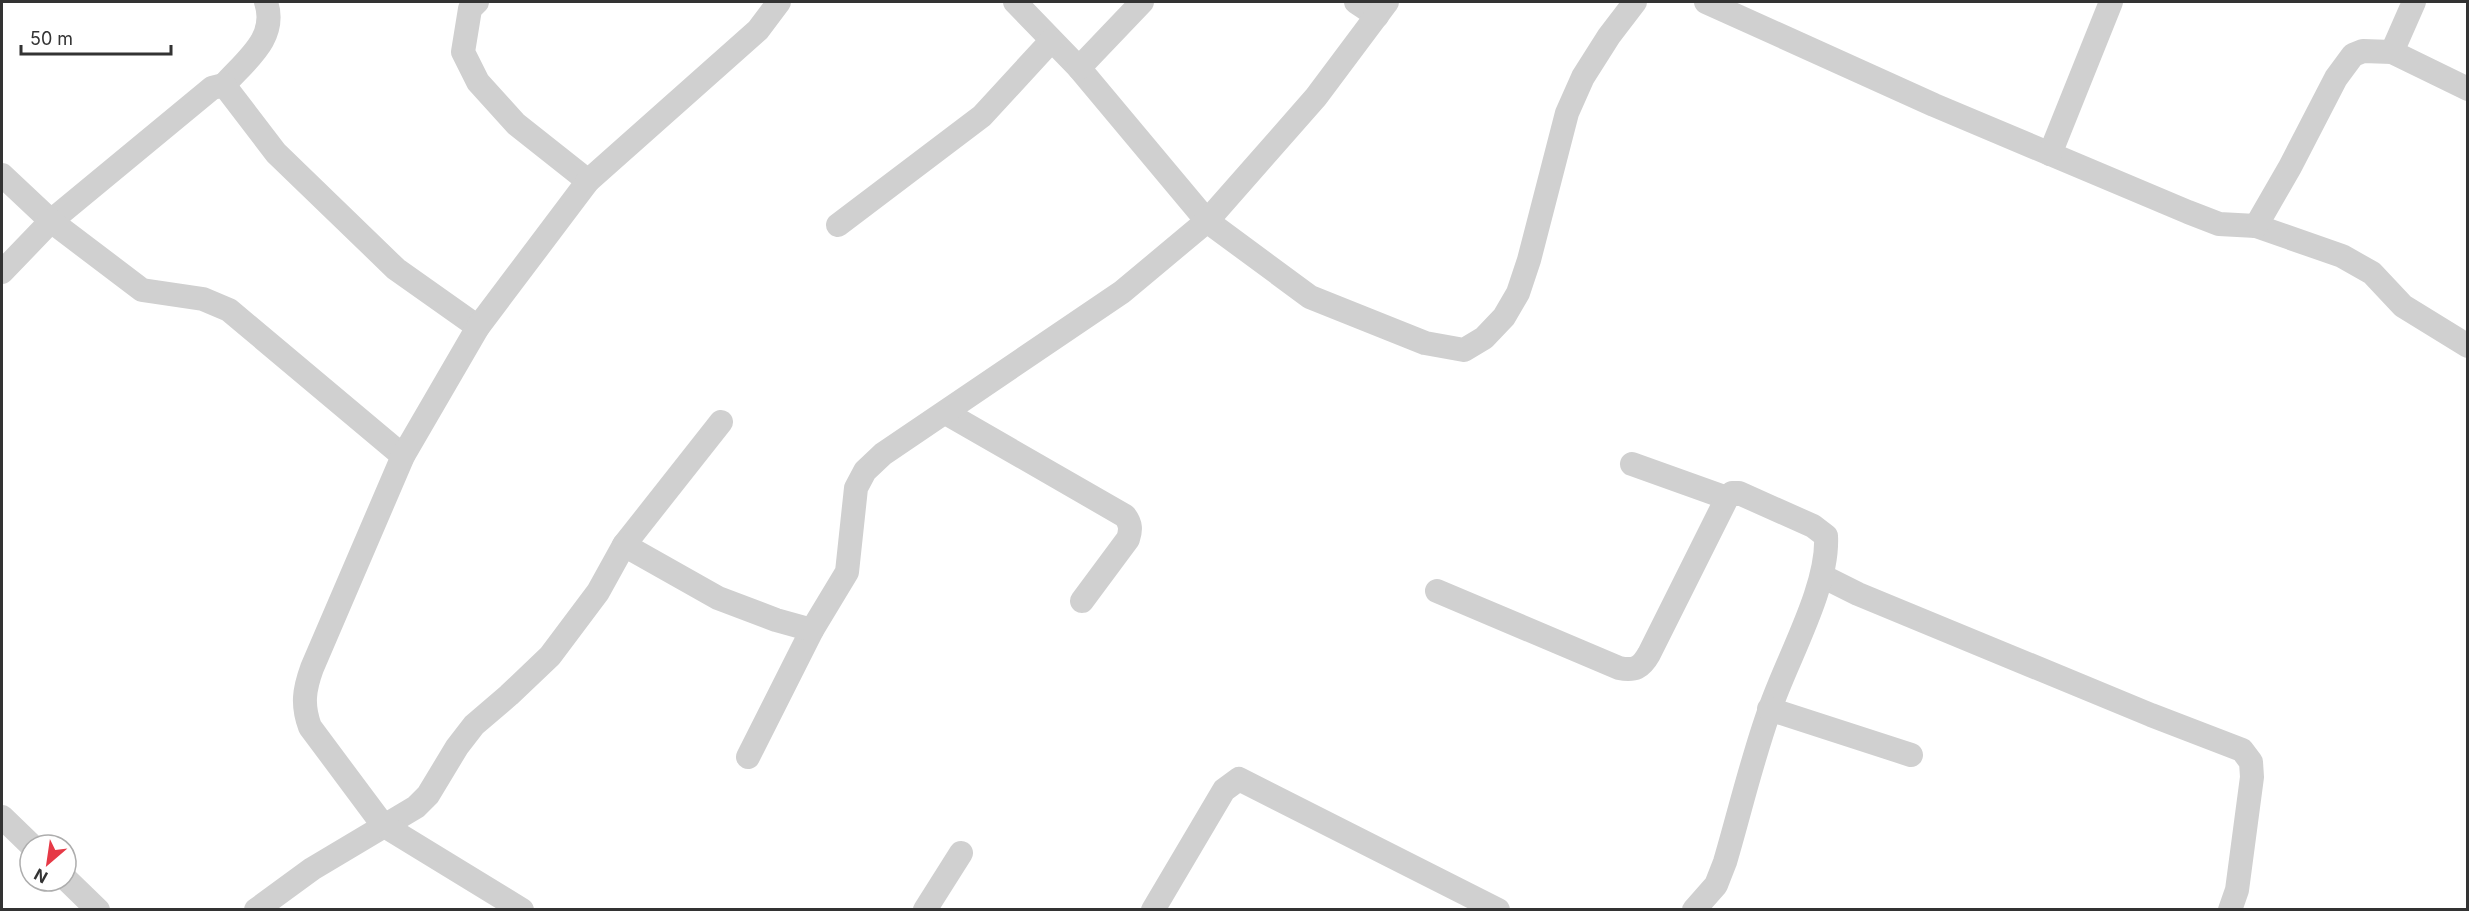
<svg xmlns="http://www.w3.org/2000/svg" width="2469" height="911" font-family="Inter,sans-serif">
	<rect width="100%" height="100%" fill="#fff"/>
	<g fill="none" stroke-linecap="round" stroke-linejoin="round">
		<!-- minor -->
		<g stroke="#d0d0d0" stroke-width="24">
			<polyline points="477,2 470,9 463,52 478,82 516,124 588,181"/>
			<polyline points="1015,2 1079,68 1207,221 1310,297 1425,343 1464,350 1484,338 1504,317 1518,293 1529,260 1567,113 1583,77 1609,36 1635,2"/>
			<polyline points="1356,2 1377,16"/>
			<polyline points="1706,2 1934,105 2188,212 2219,224 2256,226 2342,256 2372,273 2403,306 2468,346"/>
			<polyline points="2392,52 2414,2"/>
			<polyline points="1079,68 1142,2"/>
			<path d="M 224,85 C 246,60 278,38 266,2"/>
			<polyline points="2050,154 2111,2"/>
			<polyline points="2,175 51,221 212,88 224,85 276,153 396,269 478,327"/>
			<polyline points="838,225 982,116 1051,41"/>
			<polyline points="2256,226 2290,167 2336,78 2353,55 2363,51 2392,52 2468,89"/>
			<polyline points="2,272 51,221 142,290 203,299 229,310 403,456"/>
			<path d="M 946,413 L 1125,516 C 1131,524 1131,530 1128,539 L 1082,601"/>
			<polyline points="1632,464 1727,498"/>
			<polyline points="624,545 721,422"/>
			<polyline points="1822,576 1858,594 2151,715 2242,750 2251,762 2252,777 2237,890 2230,910"/>
			<path d="M 1437,591 L 1619,668 C 1635,671 1641,668 1649,654 L 1727,498 L 1732,493 L 1739,493 L 1813,526 L 1826,536 C 1829,587 1787,659 1770,709 C 1752,759 1740,811 1725,862 L 1716,885 L 1694,910"/>
			<polyline points="1769,709 1911,755"/>
			<polyline points="748,757 812,630"/>
			<polyline points="2,817 31,845"/>
			<polyline points="66,879 98,910"/>
			<polyline points="256,910 312,869 416,807 428,795 457,747 474,725 509,695 550,656 598,592 624,545 718,598 776,620 812,630 847,572 856,488 865,471 883,454 1122,292 1207,221 1316,97 1387,2"/>
			<path d="M 522,910 L 383,825 L 310,727 C 302,705 304,690 312,668 L 403,456 L 478,327 L 588,181 L 758,30 L 779,2"/>
			<polyline points="925,910 961,853"/>
			<polyline points="1153,910 1224,790 1239,779 1498,910"/>
		</g>
	</g>
	<!-- border -->
	<rect width="2469" height="911" fill="none" stroke="#333333" stroke-width="6"/>
	<!-- north arrow -->
	<g transform="translate(48 863) rotate(209)"><circle r="28" fill="#ffffff" stroke="#adadad" stroke-width="1.5"/>
	<path d="M0-4.5L10 22L0 15L-10 22Z" fill="#e63946"/>
	<text y="-9" font-size="16" font-weight="bold" text-anchor="middle" fill="#333333">N</text>
	</g>
	<!-- scale -->
	<path d="M21 45v9h150v-9" fill="none" stroke="#333333" stroke-width="3"/>
	<text x="30" y="45" font-size="18" fill="#333333" stroke="#ffffff" stroke-width="4.5" paint-order="stroke">50 m</text>
</svg>
